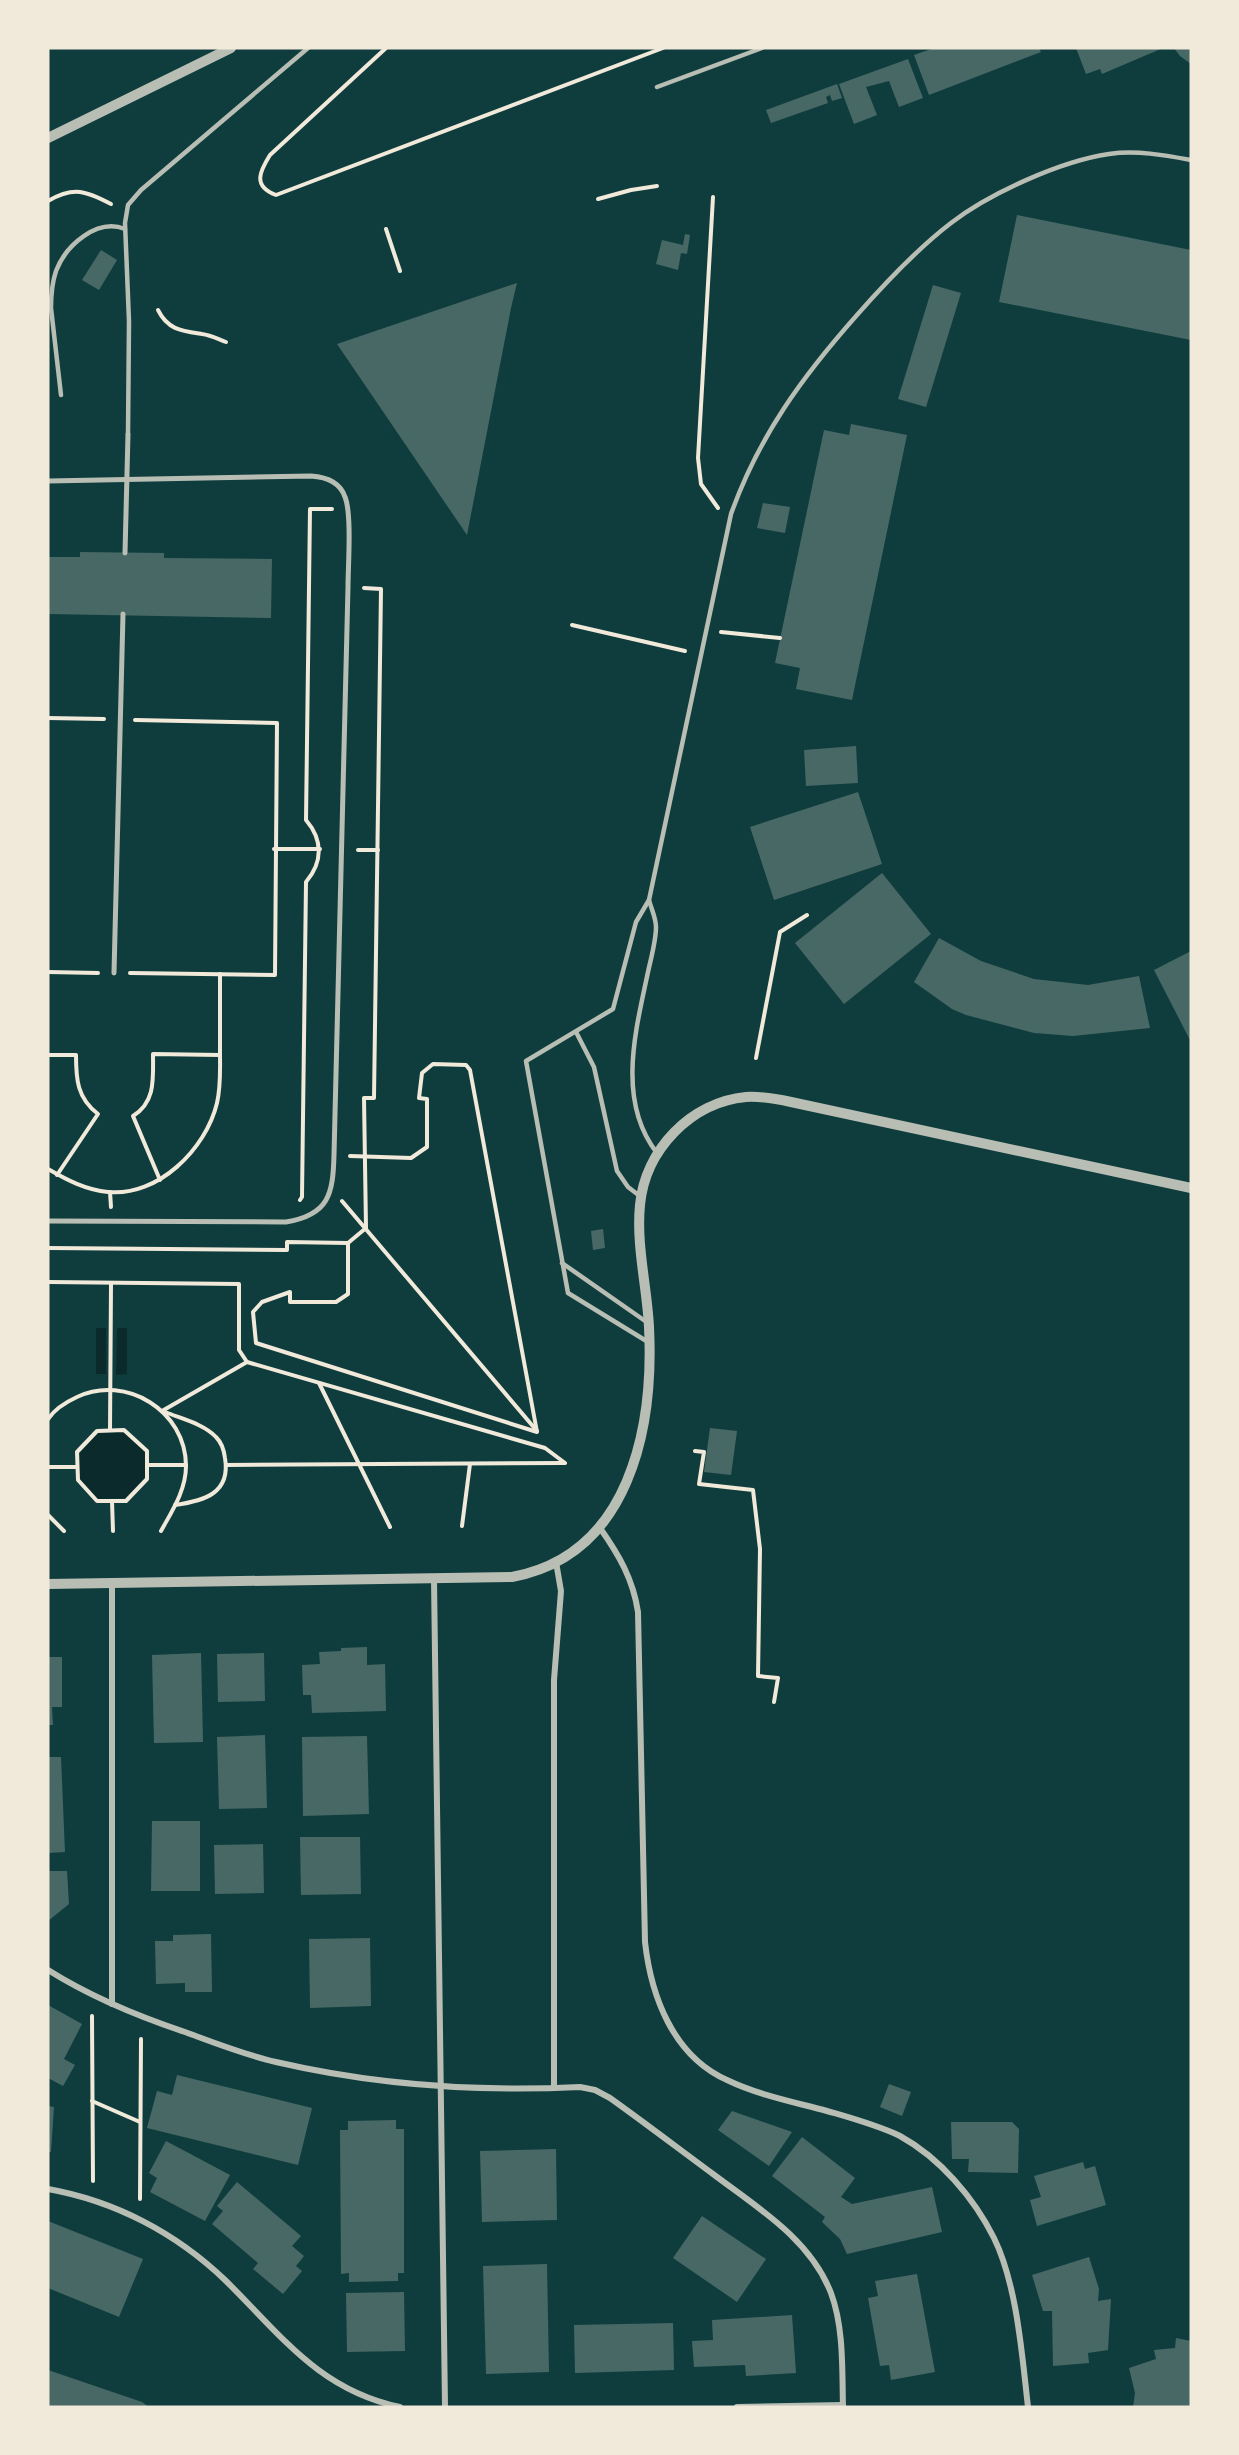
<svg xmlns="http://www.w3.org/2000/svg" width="1239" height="2455" font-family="'Asap Condensed',sans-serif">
	<rect width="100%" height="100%" fill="#0f3d3e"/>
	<!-- water -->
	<g fill="#0a2a2b">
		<rect x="96" y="1328" width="10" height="46"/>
		<polygon points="117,1328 127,1328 127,1374 116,1375"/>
		<polygon points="123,1432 145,1451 145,1478 125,1498 98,1499 79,1479 80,1453 98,1433"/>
	</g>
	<!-- building -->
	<g fill="#486865">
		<polygon points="934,48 1039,48 1041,52 929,95 914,55"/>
		<polygon points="1076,48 1163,48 1102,74 1100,69 1086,74"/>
		<polygon points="1174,48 1191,48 1191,64 1180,56"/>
		<polygon points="908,59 923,98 899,107 889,81 866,87 877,115 854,124 839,84"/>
		<polygon points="837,84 842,98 832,101 830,95 826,97 828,103 771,123 766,110"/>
		<polygon points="1017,215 1191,250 1191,340 999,302"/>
		<polygon points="685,234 690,235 687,254 681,253 678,270 656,264 662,240 683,245"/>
		<polygon points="101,250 117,260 99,290 82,280"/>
		<polygon points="517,283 511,308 467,535 337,344"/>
		<polygon points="933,285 961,293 926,407 898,399"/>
		<polygon points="851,424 907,435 852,700 796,689 800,668 775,663 824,430 849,435"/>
		<polygon points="763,503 790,507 785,533 757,528"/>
		<polygon points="80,552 164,553 164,558 272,559 271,618 48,614 48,557 80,557"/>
		<polygon points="856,746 858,783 806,786 804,750"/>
		<polygon points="858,792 882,864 774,900 750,827"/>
		<polygon points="882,873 931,934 844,1004 795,943"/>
		<polygon points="939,938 981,961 1034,979 1088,985 1139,976 1150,1028 1073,1036 1034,1033 966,1015 952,1009 914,982"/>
		<polygon points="1191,951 1191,1042 1154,970"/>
		<polygon points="603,1229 605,1248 593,1250 591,1231"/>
		<polygon points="710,1428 737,1431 731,1475 704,1472"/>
		<polygon points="367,1647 367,1665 385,1664 386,1711 312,1713 311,1695 303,1695 302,1665 320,1664 319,1652 341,1651 341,1648"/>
		<polygon points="201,1653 203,1742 154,1743 152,1655"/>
		<polygon points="264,1653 265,1701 218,1702 217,1654"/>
		<polygon points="48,1657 62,1657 62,1707 52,1707 53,1725 48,1725"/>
		<polygon points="265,1735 267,1808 219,1809 217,1737"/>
		<polygon points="367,1736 369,1814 303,1816 302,1737"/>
		<polygon points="48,1757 61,1757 65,1852 48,1853"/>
		<polygon points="152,1821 200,1821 200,1891 151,1891"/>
		<polygon points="300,1837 360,1837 361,1894 301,1895"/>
		<polygon points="263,1844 264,1893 215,1894 214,1845"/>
		<polygon points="48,1871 67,1871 69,1904 48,1921"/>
		<polygon points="211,1934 212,1992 185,1992 185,1983 156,1984 155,1941 173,1941 173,1935"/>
		<polygon points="370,1938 371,2006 310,2008 309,1939"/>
		<polygon points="48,2005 82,2024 64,2059 75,2065 63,2086 48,2078"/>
		<polygon points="177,2075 312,2108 298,2165 147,2128 157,2091 172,2095"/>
		<polygon points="889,2084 911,2092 902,2116 880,2107"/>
		<polygon points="48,2106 54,2107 51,2152 48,2152"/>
		<polygon points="732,2111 792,2132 769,2166 718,2130"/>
		<polygon points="396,2120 396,2129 404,2129 404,2273 398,2273 398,2281 349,2282 349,2273 341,2274 340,2130 348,2130 348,2121"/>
		<polygon points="951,2122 1012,2122 1019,2129 1018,2173 968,2172 969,2159 952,2159"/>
		<polygon points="802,2137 855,2178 841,2197 852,2204 932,2187 942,2232 847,2254 840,2239 822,2222 825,2217 772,2176"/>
		<polygon points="166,2141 230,2175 205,2221 150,2192 157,2178 149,2173"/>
		<polygon points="556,2149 557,2220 482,2222 480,2151"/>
		<polygon points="1083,2162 1085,2169 1095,2166 1106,2205 1037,2226 1030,2200 1041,2197 1034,2176"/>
		<polygon points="237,2182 301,2236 292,2246 304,2256 296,2266 302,2271 283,2294 253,2269 258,2263 212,2224 223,2211 217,2206"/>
		<polygon points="702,2216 766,2259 737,2302 673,2258"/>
		<polygon points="48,2221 143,2259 119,2317 48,2288"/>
		<polygon points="1089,2257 1099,2289 1098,2301 1111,2299 1108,2350 1088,2353 1089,2363 1053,2366 1052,2311 1043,2311 1032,2275"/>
		<polygon points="547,2264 549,2372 486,2374 483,2266"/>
		<polygon points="917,2274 935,2372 891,2380 889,2365 880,2366 868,2298 878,2296 875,2281"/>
		<polygon points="404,2292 405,2351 347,2352 346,2293"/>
		<polygon points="792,2315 796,2373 746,2376 745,2365 694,2367 692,2341 713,2340 712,2320"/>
		<polygon points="673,2323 674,2370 575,2373 574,2325"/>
		<polygon points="1176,2338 1191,2341 1191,2407 1133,2407 1135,2393 1129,2368 1156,2359 1154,2350 1175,2348"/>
		<polygon points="48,2370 142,2402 149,2407 48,2407"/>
	</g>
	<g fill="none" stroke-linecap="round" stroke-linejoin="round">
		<!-- path -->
		<g stroke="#f1e9da" stroke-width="4">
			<path d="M 386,48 L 270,155 C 260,171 252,186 276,195 L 663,48"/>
			<polyline points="713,197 698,458 701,484 718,508"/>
			<polyline points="598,199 631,190 657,186"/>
			<path d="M 48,201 C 74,186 86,191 111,204"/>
			<polyline points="386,229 400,271"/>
			<path d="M 158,310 C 168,330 182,331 202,334 C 210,335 218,339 226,342"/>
			<polyline points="572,625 685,651"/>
			<polyline points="721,632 780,638"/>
			<polyline points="48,718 104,719"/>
			<polyline points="274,849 320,849"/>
			<polyline points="358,850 378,850"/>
			<polyline points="48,972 98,973"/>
			<polyline points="130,973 275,975 277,723 135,720"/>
			<path d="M 48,1055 L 76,1055 C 76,1079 77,1098 98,1114 L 57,1175"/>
			<polyline points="756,1058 780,932 807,915"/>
			<path d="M 48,1169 C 67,1180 86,1190 108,1192 C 158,1197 206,1149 217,1103 C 221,1086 220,1069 220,1053 C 220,1026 220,1000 220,974"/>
			<path d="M 160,1180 L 133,1116 C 156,1102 153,1078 153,1054 L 220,1055"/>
			<polyline points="110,1192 111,1207"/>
			<path d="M 300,1200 L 302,1197 L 306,882 C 323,862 323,840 306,820 L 310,509 L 332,509"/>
			<polyline points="342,1201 537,1431"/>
			<polyline points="348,1243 348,1294 336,1302 290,1302 290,1292 262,1302 253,1312 256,1343 537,1432 470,1070 466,1065 433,1064 422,1073 419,1098 427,1099 427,1147 411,1158 350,1156"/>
			<polyline points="48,1248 287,1250 287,1242 348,1243 366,1228 364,1098 374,1098 381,589 364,588"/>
			<polyline points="48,1282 239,1284 239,1350 247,1362 545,1448 565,1463"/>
			<polyline points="319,1383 390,1527"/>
			<polyline points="162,1411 247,1362"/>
			<path d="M 165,1412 C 182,1419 204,1424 216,1437 C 222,1443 224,1450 225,1458 C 231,1494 203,1501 175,1505"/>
			<path d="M 48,1419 C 55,1409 66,1402 77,1397 C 126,1374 186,1411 186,1466 C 186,1490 172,1511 161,1531"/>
			<polyline points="110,1430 111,1283"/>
			<polygon points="124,1430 147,1451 147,1479 126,1501 97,1501 78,1480 77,1452 97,1431"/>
			<polyline points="695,1451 704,1452 699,1484 753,1490 760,1549 758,1676 778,1678 774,1702"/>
			<polyline points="147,1465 186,1465"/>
			<polyline points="226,1465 564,1463"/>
			<polyline points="48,1467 77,1467"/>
			<polyline points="112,1501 113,1531"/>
			<polyline points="48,1515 64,1531"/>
			<polyline points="462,1526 470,1464"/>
			<polyline points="92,2016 93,2181"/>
			<polyline points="92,2101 140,2122"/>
			<polyline points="140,2199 141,2039"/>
		</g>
		<!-- service -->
		<g stroke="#b8beb3" stroke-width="4.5">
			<polyline points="657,87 762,48"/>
			<path d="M 61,395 L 51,308 C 51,295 52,283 56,271 C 66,245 97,218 125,229"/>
			<polyline points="128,434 129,321 125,223 128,205 141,190 308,48"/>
			<path d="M 649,900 C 651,908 656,918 656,927 C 656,941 651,958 648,972 C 636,1029 616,1101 657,1153"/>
			<polyline points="576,1032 594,1067 617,1171 628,1187 641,1197"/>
			<polyline points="562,1263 648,1323"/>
			<path d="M 648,1342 L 568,1293 L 526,1061 L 613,1009 L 636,922 L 649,900 L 731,514 C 759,436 802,377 857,315 C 886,282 917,249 951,223 C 990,193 1061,161 1109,154 C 1136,150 1164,155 1191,160"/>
		</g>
		<!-- pedestrian -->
		<g stroke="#b8beb3" stroke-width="5">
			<path d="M 48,481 L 311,476 C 326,477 340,482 345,497 C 352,514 348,567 348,587 L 334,1155 C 333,1194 329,1215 286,1222 L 48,1221"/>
			<polyline points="125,553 128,434"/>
			<polyline points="114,973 123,614"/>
		</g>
		<!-- minor -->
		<g stroke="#b8beb3" stroke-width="6">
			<path d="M 600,1528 C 619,1555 633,1579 638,1612 L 645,1942 C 651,1996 673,2056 727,2080 C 758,2095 794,2102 827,2111 C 851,2118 877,2125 900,2136 C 940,2158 974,2198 994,2238 C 1017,2285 1022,2355 1028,2407"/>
			<polyline points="434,1579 445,2407"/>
			<polyline points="112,1583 112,2004"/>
			<path d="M 48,1970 C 91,1997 137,2016 185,2032 C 215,2043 245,2055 276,2062 C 375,2085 478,2092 580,2087 L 595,2090 L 610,2098 C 645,2123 679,2149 713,2174 C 758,2208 810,2239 831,2293 C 844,2328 842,2370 843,2407"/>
			<polyline points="554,2088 554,1680 561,1591 556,1562"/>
			<path d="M 48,2189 C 115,2201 176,2233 225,2280 C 281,2335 319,2390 400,2407"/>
			<polyline points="737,2407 843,2405"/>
		</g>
		<!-- tertiary -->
		<g stroke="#b8beb3" stroke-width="10">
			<polyline points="48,138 231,48"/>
			<path d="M 48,1584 L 512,1577 C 630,1555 654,1428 649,1327 C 647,1287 636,1245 640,1205 C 645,1150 691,1102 746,1097 C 761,1096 777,1099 791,1102 L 1191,1188"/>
		</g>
	</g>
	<!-- border -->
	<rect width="1239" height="2455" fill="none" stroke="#f1e9da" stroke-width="99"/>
</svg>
